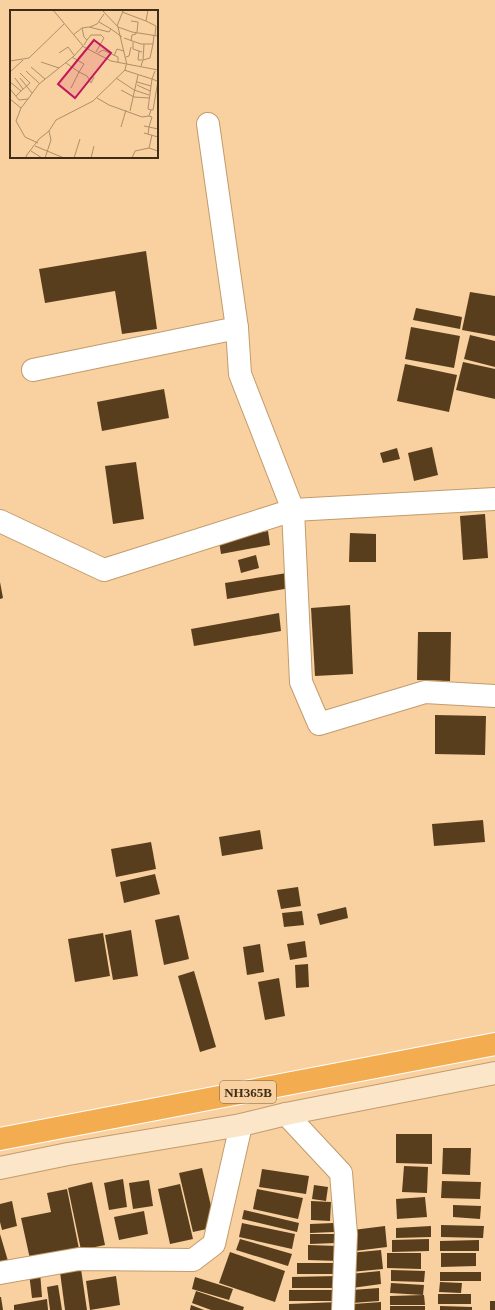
<svg xmlns="http://www.w3.org/2000/svg" width="495" height="1310" font-family="'Times New Roman',serif">
	<rect width="100%" height="100%" fill="#f9d09f"/>
	<!-- building -->
	<g fill="#583e1d">
		<polygon points="146,251 157,329 122,334 115,291 45,303 39,269"/>
		<polygon points="470,292 495,296 495,336 462,330"/>
		<polygon points="416,308 462,317 460,329 413,320"/>
		<polygon points="411,327 460,336 454,368 405,359"/>
		<polygon points="470,335 495,341 495,367 464,359"/>
		<polygon points="463,362 495,369 495,399 456,390"/>
		<polygon points="405,364 457,375 449,412 397,401"/>
		<polygon points="164,389 169,418 102,431 97,402"/>
		<polygon points="432,447 438,475 414,481 408,453"/>
		<polygon points="397,448 400,459 383,463 380,453"/>
		<polygon points="136,462 144,519 113,524 105,466"/>
		<polygon points="485,514 488,558 463,560 460,516"/>
		<polygon points="268,531 270,545 221,554 219,541"/>
		<polygon points="350,533 376,534 376,562 349,562"/>
		<polygon points="256,555 259,568 241,573 238,560"/>
		<polygon points="287,573 290,588 227,599 225,583"/>
		<polygon points="0,582 3,598 0,599"/>
		<polygon points="350,605 353,674 315,676 311,608"/>
		<polygon points="279,613 281,631 194,646 191,629"/>
		<polygon points="418,632 451,632 450,681 417,680"/>
		<polygon points="435,715 486,716 485,755 435,754"/>
		<polygon points="483,820 485,842 434,846 432,824"/>
		<polygon points="260,830 263,849 222,856 219,837"/>
		<polygon points="151,842 156,869 116,877 111,849"/>
		<polygon points="155,874 160,894 124,903 120,882"/>
		<polygon points="298,887 301,906 281,909 277,890"/>
		<polygon points="346,907 348,918 320,925 317,914"/>
		<polygon points="302,911 304,925 284,927 282,913"/>
		<polygon points="179,915 189,959 164,965 155,920"/>
		<polygon points="131,930 138,976 113,980 105,935"/>
		<polygon points="103,933 110,976 75,982 68,939"/>
		<polygon points="305,941 307,957 290,960 287,944"/>
		<polygon points="260,944 264,972 247,975 243,947"/>
		<polygon points="308,964 309,987 296,988 295,965"/>
		<polygon points="194,971 216,1047 200,1052 178,976"/>
		<polygon points="279,978 285,1016 265,1020 258,982"/>
		<polygon points="396,1134 432,1134 432,1164 396,1163"/>
		<polygon points="443,1148 471,1148 470,1175 442,1174"/>
		<polygon points="404,1166 428,1167 427,1193 402,1192"/>
		<polygon points="202,1168 216,1227 193,1232 179,1173"/>
		<polygon points="262,1169 309,1176 306,1194 259,1187"/>
		<polygon points="123,1179 127,1207 109,1210 104,1183"/>
		<polygon points="149,1180 153,1206 133,1209 129,1183"/>
		<polygon points="442,1181 481,1182 480,1199 441,1198"/>
		<polygon points="92,1182 105,1245 81,1250 68,1188"/>
		<polygon points="180,1184 193,1239 170,1244 158,1189"/>
		<polygon points="314,1185 328,1187 326,1201 312,1199"/>
		<polygon points="67,1189 79,1249 30,1259 21,1218 51,1212 47,1193"/>
		<polygon points="257,1189 303,1198 298,1219 253,1209"/>
		<polygon points="425,1197 427,1217 397,1219 396,1199"/>
		<polygon points="12,1201 17,1226 2,1230 0,1222 0,1204"/>
		<polygon points="311,1201 331,1202 330,1221 311,1220"/>
		<polygon points="453,1205 481,1206 480,1219 453,1217"/>
		<polygon points="244,1210 299,1223 297,1232 242,1219"/>
		<polygon points="144,1211 148,1234 119,1240 114,1217"/>
		<polygon points="242,1223 295,1234 292,1249 239,1237"/>
		<polygon points="334,1223 334,1232 310,1233 310,1224"/>
		<polygon points="441,1225 484,1226 483,1238 441,1237"/>
		<polygon points="385,1226 387,1247 355,1251 353,1230"/>
		<polygon points="431,1226 431,1237 396,1238 396,1228"/>
		<polygon points="0,1234 8,1261 0,1263"/>
		<polygon points="310,1234 335,1234 336,1243 310,1244"/>
		<polygon points="240,1239 292,1254 288,1266 236,1250"/>
		<polygon points="429,1239 429,1251 392,1252 392,1240"/>
		<polygon points="479,1240 479,1251 440,1251 440,1241"/>
		<polygon points="308,1245 338,1246 338,1261 308,1260"/>
		<polygon points="381,1250 383,1269 351,1272 349,1253"/>
		<polygon points="230,1252 285,1271 275,1302 219,1283"/>
		<polygon points="387,1253 421,1253 421,1269 387,1268"/>
		<polygon points="441,1253 476,1253 476,1266 441,1267"/>
		<polygon points="297,1263 337,1263 336,1274 297,1274"/>
		<polygon points="81,1269 87,1310 65,1310 60,1272"/>
		<polygon points="391,1270 425,1271 424,1282 391,1281"/>
		<polygon points="380,1271 381,1284 352,1288 350,1274"/>
		<polygon points="40,1272 42,1297 32,1298 29,1273"/>
		<rect x="440" y="1272" width="41" height="9"/>
		<polygon points="116,1276 120,1305 90,1310 86,1281"/>
		<polygon points="338,1276 338,1288 292,1288 292,1277"/>
		<polygon points="195,1277 233,1289 229,1300 192,1289"/>
		<polygon points="440,1282 462,1283 461,1293 439,1292"/>
		<polygon points="391,1283 424,1285 423,1295 390,1293"/>
		<polygon points="58,1285 62,1310 50,1310 47,1287"/>
		<polygon points="379,1288 379,1301 352,1303 352,1290"/>
		<rect x="289" y="1290" width="49" height="11"/>
		<polygon points="196,1291 244,1307 243,1310 211,1310 192,1303"/>
		<rect x="438" y="1294" width="33" height="10"/>
		<polygon points="424,1295 425,1305 390,1305 390,1296"/>
		<polygon points="0,1297 1,1297 3,1310 0,1310"/>
		<polygon points="47,1299 48,1310 14,1310 14,1305"/>
		<rect x="490" y="1301" width="5" height="9"/>
		<polygon points="338,1302 338,1310 289,1310 289,1304"/>
		<polygon points="381,1302 381,1310 354,1310 353,1304"/>
		<polygon points="191,1305 204,1310 190,1310"/>
		<rect x="390" y="1306" width="35" height="4"/>
		<polygon points="440,1306 472,1307 472,1310 440,1310"/>
	</g>
	<g fill="none" stroke-linecap="round" stroke-linejoin="round">
		<!-- street casing -->
		<g stroke="#c29c6c" stroke-width="24">
			<g id="street">
				<polyline points="208,124 237,328 240,374 293,510 495,499"/>
				<polyline points="33,370 237,328"/>
				<polyline points="0,521 104,570 293,510 301,682 319,724 425,692 495,696"/>
				<polyline points="286,1114 341,1173 346,1234 343,1310"/>
				<polyline points="0,1273 79,1259 193,1260 214,1244 241,1125"/>
			</g>
		</g>
		<!-- secondary casing -->
		<g stroke="#c29c6c" stroke-width="24">
			<polyline id="secondary" points="0,1168 68,1154 241,1125 286,1114 495,1073"/>
		</g>
		<!-- highway casing -->
		<g stroke="#fff" stroke-width="24">
			<polyline id="highway" points="0,1139 495,1044"/>
		</g>
		<!-- street -->
		<use href="#street" stroke="#fff" stroke-width="22"/>
		<!-- secondary -->
		<use href="#secondary" stroke="#fbe6ca" stroke-width="22"/>
		<!-- highway -->
		<use href="#highway" stroke="#f3ad50" stroke-width="22"/>
	</g>
	<g text-anchor="middle" stroke-width="4" stroke-linejoin="round" paint-order="stroke">
		<!-- shield labels -->
		<rect fill="#f9d09f" stroke="#755e41" stroke-width="1" x="220" y="1081" width="56" height="22" rx="3"/>
		<g font-size="13" font-weight="bold" fill="#3d2d19">
			<text x="248" y="1097">NH365B</text>
		</g>
	</g>
	<!-- overview -->
	<g transform="translate(10 10)">
		<rect width="148" height="148" fill="#f9d09f"/>
		<path fill="none" stroke="#ae8f69" stroke-width="1" d="M 43,0 L 74,37 L 101,51 L 148,60M 92,0 L 108,17 L 117,55M 138,0 L 136,11 L 146,16 L 145,25M 112,2 L 136,11M 121,11 L 128,12 L 127,22M 89,12 L 101,19M 107,16 L 113,1M 80,17 L 87,14 L 94,4M 108,17 L 122,22 L 148,26M 72,18 L 74,27 L 77,30 L 74,35M 63,25 L 72,18 L 79,17 L 99,22 L 101,19 L 112,27M 114,28 L 131,34 L 143,34 L 144,25M 77,30 L 81,25 L 91,25 L 94,28 L 86,42M 121,31 L 122,25 L 126,24 L 126,22M 123,32 L 123,39 L 132,42M 129,41 L 128,50 L 132,50M 49,43 L 58,37 L 64,45M 88,43 L 93,40 L 108,47 L 108,52M 104,46 L 107,39 L 114,41M 62,47 L 74,54 L 69,62 L 77,66 L 81,73 L 84,67M 116,47 L 119,46 L 121,37M 133,50 L 134,34M 0,51 L 19,48 L 54,14M 31,52 L 49,58M 56,53 L 69,62 L 61,78M 131,56 L 133,50 L 140,48 L 143,34M 21,57 L 35,69M 114,60 L 142,69 L 145,61M 16,61 L 30,74M 0,62 L 13,50M 10,63 L 20,73 L 11,81M 5,68 L 13,79M 10,68 L 22,83M 106,68 L 124,80 L 139,85M 0,72 L 11,81 L 6,86M 127,72 L 141,76M 127,75 L 140,81M 0,79 L 9,90 L 18,89 L 29,74 L 64,46 L 73,36M 111,80 L 124,87 L 139,88M 87,88 L 99,95 L 132,107 L 139,106M 0,89 L 11,98 L 18,89M 11,98 L 6,111 L 15,127 L 28,133M 141,100 L 138,99 L 141,76 L 142,69 L 147,71M 120,101 L 128,65M 139,106 L 141,100 L 143,100 L 148,71M 139,106 L 142,107 L 139,117 L 148,119M 134,116 L 139,117 L 138,124M 111,117 L 116,100M 134,123 L 148,127M 25,136 L 54,148M 139,138 L 142,125M 21,141 L 32,148M 17,148 L 16,146 L 29,129 L 39,121 L 46,110 L 83,91 L 115,60 L 116,55M 35,148 L 41,130 L 39,121M 64,148 L 70,129M 81,148 L 84,136M 122,148 L 125,141 L 139,138 L 148,141"/>
		<path fill="#c2185b" fill-opacity="0.15" stroke="#c2185b" stroke-width="2" d="M 84,30 L 101,43 L 65,88 L 48,74 Z"/>
		<rect width="148" height="148" fill="none" stroke="#3d2d19" stroke-width="2"/>
	</g>
</svg>
